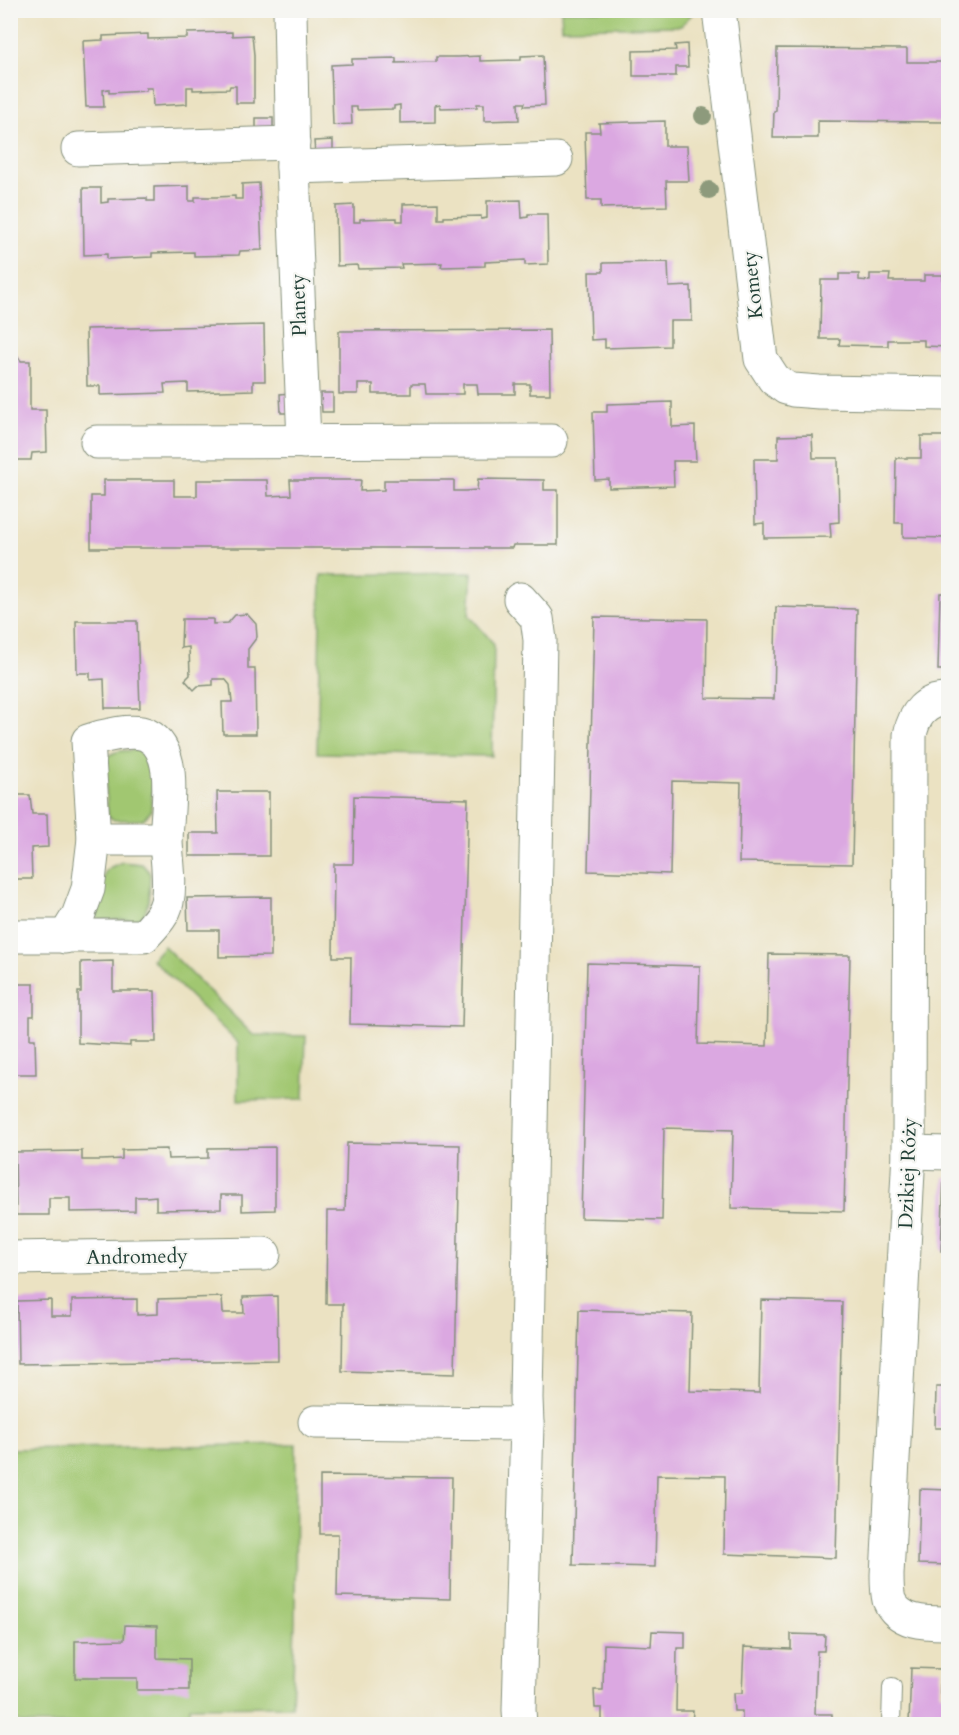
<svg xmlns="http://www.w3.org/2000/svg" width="959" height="1735" font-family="Cardo,serif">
	<rect width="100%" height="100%" fill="#f6f6f2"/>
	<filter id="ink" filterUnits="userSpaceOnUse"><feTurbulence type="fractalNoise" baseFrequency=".0167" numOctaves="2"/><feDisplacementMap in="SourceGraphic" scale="12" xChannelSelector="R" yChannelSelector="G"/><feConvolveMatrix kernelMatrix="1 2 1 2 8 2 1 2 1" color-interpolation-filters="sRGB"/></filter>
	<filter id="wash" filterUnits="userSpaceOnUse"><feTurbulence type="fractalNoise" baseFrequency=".008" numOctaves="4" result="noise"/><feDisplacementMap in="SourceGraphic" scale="24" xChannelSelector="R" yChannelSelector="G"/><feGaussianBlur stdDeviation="1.35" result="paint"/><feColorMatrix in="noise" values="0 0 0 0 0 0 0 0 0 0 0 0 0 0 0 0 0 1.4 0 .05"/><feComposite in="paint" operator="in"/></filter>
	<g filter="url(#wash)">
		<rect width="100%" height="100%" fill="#ebe2c2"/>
		<!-- green -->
		<g fill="#a1c771" stroke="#608252" stroke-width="1.5">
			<polygon points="692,10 692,14 681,26 562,28 561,11"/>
			<polygon points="472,573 469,615 494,644 492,756 317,753 321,575"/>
			<path d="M 141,750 L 149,758 L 153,775 L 151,811 L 143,820 L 114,820 L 108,816 L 104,762 C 111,748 127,751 141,750 Z"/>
			<polygon points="122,862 142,864 150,873 149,900 144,915 137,920 100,920 95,915 105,872 111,867"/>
			<polygon points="164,946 253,1035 306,1036 304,1099 238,1100 238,1043 152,959"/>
			<polygon points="296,1444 295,1621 292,1706 190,1707 190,1724 25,1724 11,1719 10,1449"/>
		</g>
		<g id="blocks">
			<!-- building -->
			<g fill="#dba8e1">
				<polygon points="232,32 232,36 252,35 254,55 254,103 236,103 236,86 230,86 229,89 193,90 193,87 187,87 187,104 153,106 152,88 146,88 146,91 109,93 109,89 103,90 104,107 86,107 83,41 103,40 103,36 148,34 148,39 187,38 187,33"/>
				<polygon points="687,44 688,67 676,67 676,76 633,76 633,51 676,50 675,45"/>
				<polygon points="777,48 907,49 907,62 948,62 948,122 818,121 818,138 773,138 774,111 776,111"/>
				<polygon points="543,55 545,105 524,106 525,103 518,103 519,120 484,121 484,104 477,104 477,107 441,108 440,104 435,105 435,122 400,123 400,105 394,106 394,109 357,110 357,107 351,107 352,124 333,125 331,65 352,64 352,59 396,58 396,63 436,62 436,57 458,57 480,56 480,61 521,60 521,56"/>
				<rect x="256" y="118" width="17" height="12"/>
				<polygon points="665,121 665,146 687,146 689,181 666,181 667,206 601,208 601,200 587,200 585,132 600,132 599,123"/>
				<polygon points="333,140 333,153 315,153 314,141"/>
				<polygon points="259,183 262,250 240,251 239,255 194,256 194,252 152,253 152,257 129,258 107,259 107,254 84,255 83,188 101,188 101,203 108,202 108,199 147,198 147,201 154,201 154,187 189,186 189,201 195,201 195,197 216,197 235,196 235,199 242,199 242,184"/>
				<polygon points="521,200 522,218 528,217 528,214 547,214 548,264 525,265 525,260 485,262 485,266 441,267 442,263 401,264 402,268 358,269 357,265 337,266 336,206 354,205 354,222 360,222 360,219 397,218 397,221 403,221 403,204 438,203 438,219 444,219 444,217 481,216 481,219 487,218 487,201"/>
				<polygon points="668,262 669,287 691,286 692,321 670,321 670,346 605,348 605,339 591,340 589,272 603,272 603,263"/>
				<polygon points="839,274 859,274 859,280 870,281 870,274 890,274 889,281 924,281 924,275 943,275 943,282 948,282 948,347 924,346 924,340 888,340 888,346 839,345 840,339 820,339 821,280 839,280"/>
				<polygon points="264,325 265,381 253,381 253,390 188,392 188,383 164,384 165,393 100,395 100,386 87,386 86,329"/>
				<polygon points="549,330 550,394 530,394 530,384 515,384 515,394 478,394 477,384 463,384 463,394 426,394 425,384 411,384 411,394 373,394 373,384 358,384 358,394 339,394 339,331"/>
				<polygon points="10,355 17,355 21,361 30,361 30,410 46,410 47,452 32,453 31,460 10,460"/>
				<polygon points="290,393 290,413 281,413 280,394"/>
				<polygon points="321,393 333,393 333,412 322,412"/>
				<polygon points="672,402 672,427 695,426 695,442 696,461 673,461 674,486 609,488 609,479 595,480 593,412 607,412 607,404"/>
				<polygon points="812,435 813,458 838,458 839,522 830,523 831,537 764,538 764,523 755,524 754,459 778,459 778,436"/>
				<polygon points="921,436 948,436 948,538 903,537 903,523 895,523 896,458 921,458"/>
				<polygon points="478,479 544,480 544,490 558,490 558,545 513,545 512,548 91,548 91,496 104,496 104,480 174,480 174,496 197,496 197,480 267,480 268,496 291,495 290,480 361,480 360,491 384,490 384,480 454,480 454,491 465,491 477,490"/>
				<polygon points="940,593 948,593 948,670 938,670"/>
				<polygon points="776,607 857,609 852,864 739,862 741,783 672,781 670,874 588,871 594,617 707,619 706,698 774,699"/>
				<polygon points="247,614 256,624 257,637 248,649 248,669 255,669 256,734 223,734 222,702 232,702 230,685 225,679 213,679 213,685 198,686 194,690 185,680 190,675 189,647 181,648 182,619 213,619 213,624 228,623 235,615"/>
				<polygon points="76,621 137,621 140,708 105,708 104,679 90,680 90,673 77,673"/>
				<polygon points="217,792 269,792 269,856 189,856 189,833 218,833"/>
				<polygon points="10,795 30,795 32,814 47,814 48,847 31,848 32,879 10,879"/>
				<polygon points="354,796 468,799 462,1027 350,1024 351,957 333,957 334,864 353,864"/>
				<polygon points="271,897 271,956 219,957 219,930 188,930 187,898"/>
				<polygon points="769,954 850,955 844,1211 731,1208 733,1130 664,1128 662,1220 581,1218 587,963 700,966 698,1044 767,1046"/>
				<polygon points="113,961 113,991 155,991 156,1042 130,1042 130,1046 78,1043 78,992 81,992 81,962"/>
				<polygon points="13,984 34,984 34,1016 30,1016 30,1039 35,1039 36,1074 10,1074 10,990 14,990"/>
				<polygon points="347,1143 460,1145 455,1374 342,1371 343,1304 326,1304 327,1211 345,1211"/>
				<polygon points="275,1147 275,1210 242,1211 242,1195 221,1195 221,1209 156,1210 156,1196 146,1197 135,1197 135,1211 70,1212 70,1198 49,1198 49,1215 16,1215 15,1152 82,1151 82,1160 102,1160 122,1159 122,1150 167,1149 168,1159 208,1158 208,1148"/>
				<polygon points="944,1177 948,1177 948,1251 941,1251"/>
				<polygon points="277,1296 278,1360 18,1364 17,1301 51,1300 51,1316 72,1316 72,1300 137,1299 137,1315 158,1314 158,1299 222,1297 223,1313 244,1313 243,1297"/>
				<polygon points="761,1300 842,1302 836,1558 724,1554 725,1476 657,1475 655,1567 573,1565 579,1310 692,1313 690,1391 759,1393"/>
				<polygon points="936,1387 948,1387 948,1428 935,1428"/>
				<polygon points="320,1476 452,1477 450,1599 337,1596 338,1534 320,1534"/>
				<polygon points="920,1489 948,1490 948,1565 918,1564"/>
				<polygon points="125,1625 157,1626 157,1658 189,1659 189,1690 137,1690 137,1678 75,1678 75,1641 124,1640"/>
				<polygon points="652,1631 685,1632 685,1648 677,1648 676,1711 693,1711 692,1724 602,1724 602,1708 595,1708 594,1690 603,1690 604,1644 651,1646"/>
				<polygon points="791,1634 825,1635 824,1651 817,1651 815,1714 832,1714 832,1724 742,1724 742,1711 734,1711 733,1693 742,1693 744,1647 791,1649"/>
				<polygon points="911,1668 941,1669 940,1694 948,1694 948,1724 909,1724"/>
			</g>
		</g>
	</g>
	<g filter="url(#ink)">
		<use href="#blocks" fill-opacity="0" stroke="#85907b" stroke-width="1.5"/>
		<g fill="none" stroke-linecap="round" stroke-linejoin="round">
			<!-- lane casing -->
			<g stroke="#85907b" stroke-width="20">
				<polyline id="lane" points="891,1724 892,1687"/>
			</g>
			<!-- street casing -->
			<g stroke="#85907b" stroke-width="35">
				<g id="street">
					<polyline points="290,10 293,167 304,442"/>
					<polyline points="719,10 761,359 774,379 786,388 793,390 819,392 948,394"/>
					<polyline points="78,149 293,143"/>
					<polyline points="293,167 556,159"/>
					<polyline points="97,442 551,441"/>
					<path d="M 948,700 C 926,699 914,714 910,735 L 909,1152 L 887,1575 C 887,1583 887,1592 889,1600 C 899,1624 927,1623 948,1623"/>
					<polyline points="94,839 166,839"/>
					<path d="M 10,936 L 144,936 C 153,926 164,916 167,902 C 171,883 167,861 166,842 C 166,813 180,751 147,735 C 133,728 102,736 88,741 L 94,839 L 88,889 L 78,916 L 65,937"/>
					<polyline points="909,1152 948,1153"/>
					<polyline points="10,1258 264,1254"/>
					<polyline points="315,1422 527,1424"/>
					<polyline points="520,1724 519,1710 527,1424 526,1398 540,640 537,618 520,599"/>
				</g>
			</g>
			<!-- lane -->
			<use href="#lane" stroke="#fff" stroke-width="18"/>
			<!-- street -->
			<use href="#street" stroke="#fff" stroke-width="33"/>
		</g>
		<!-- trees -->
		<g fill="#8d9a7c">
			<circle cx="703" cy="116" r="9"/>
			<circle cx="709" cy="190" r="9"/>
		</g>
	</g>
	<g text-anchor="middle" stroke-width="4.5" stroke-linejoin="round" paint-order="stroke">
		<!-- street labels -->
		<g font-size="20" fill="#1f3d34" stroke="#f6f6f2">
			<text transform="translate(752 285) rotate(-96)" y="7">Komety</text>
			<text transform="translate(298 305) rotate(-92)" y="7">Planety</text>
			<text transform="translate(907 1173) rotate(-88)" y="7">Dzikiej Róży</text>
			<text transform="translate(137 1256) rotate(-1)" y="7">Andromedy</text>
		</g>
	</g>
	<!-- margin -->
	<rect width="959" height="1735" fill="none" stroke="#f6f6f2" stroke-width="36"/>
</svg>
